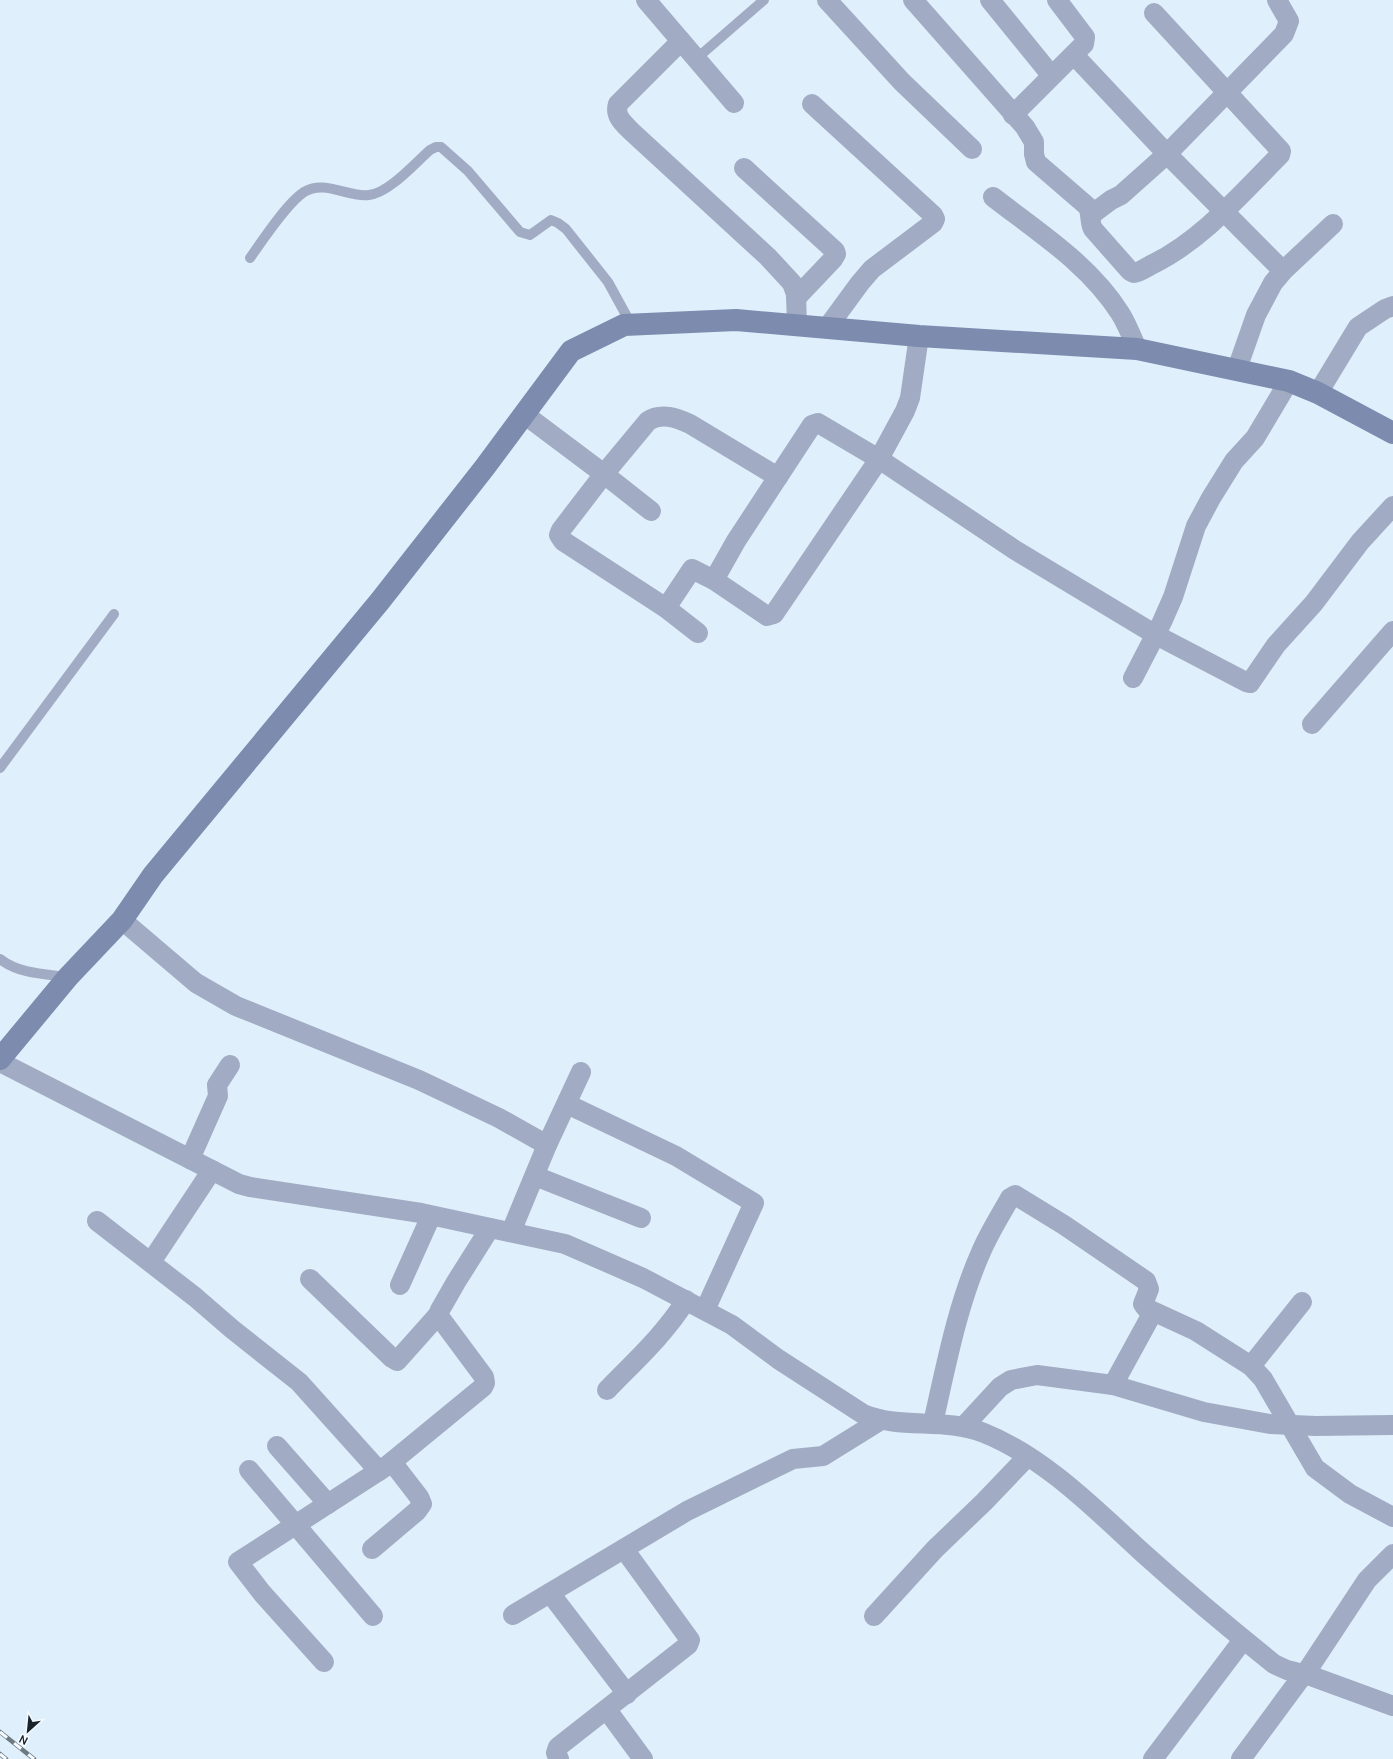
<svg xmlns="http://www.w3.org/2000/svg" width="1393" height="1759" font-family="Manrope,sans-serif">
	<rect width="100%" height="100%" fill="#dfeffb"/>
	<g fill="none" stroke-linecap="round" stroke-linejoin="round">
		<!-- service -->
		<g stroke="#a1abc3" stroke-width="10">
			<polyline points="696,59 764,0"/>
			<path d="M 250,258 C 262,241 287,203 304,192 C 325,179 348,198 369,195 C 389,193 415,163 430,150 L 436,147 L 441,147 L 468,171 L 520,232 L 530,235 L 551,220 L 558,223 L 566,229 L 608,282 L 631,324"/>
			<polyline points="0,768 114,614"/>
			<path d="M 0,959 C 19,974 45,974 68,977"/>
		</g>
		<!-- minor -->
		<g stroke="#a1abc3" stroke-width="20">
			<polyline points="646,0 734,103"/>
			<polyline points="827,0 902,82 972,149"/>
			<path d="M 913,0 L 1025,127 L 1034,142 L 1034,154 L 1036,162 L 1087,206 C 1092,213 1089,222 1093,229 L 1130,271 L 1134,273 C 1140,272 1147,267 1153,264 C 1202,240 1242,193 1280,155 L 1281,151 L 1154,13"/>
			<polyline points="990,0 1051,75"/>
			<path d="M 681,41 L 618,104 C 614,116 624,124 632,132 L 768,257 L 792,283 L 796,294 L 797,326"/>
			<polyline points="1074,55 1167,154 1283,271"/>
			<polyline points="812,104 933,215 935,219 933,223 872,269 860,283 827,328"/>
			<polyline points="1013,115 1084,44 1085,37 1057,0"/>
			<polyline points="744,168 835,251 836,254 833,259 796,298"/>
			<path d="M 993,197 C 1038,232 1089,264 1120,313 C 1127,324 1132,337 1137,349"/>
			<polyline points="1091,215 1111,200 1121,195 1167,154 1284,34 1289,21 1277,0"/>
			<polyline points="1237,369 1256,315 1273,283 1283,271 1333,224"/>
			<polyline points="1318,393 1358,327 1385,309 1393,306"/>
			<polyline points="524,414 604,474 651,511"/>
			<polyline points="714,580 736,541 812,425 818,423 879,459 1015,550 1156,635 1246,682 1250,683 1276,645 1314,603 1360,542 1393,506"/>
			<polyline points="666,608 692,569 714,580 767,616 774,614 879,459 905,411 910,398 919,336"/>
			<path d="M 698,633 L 666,608 L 563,541 L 559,535 L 561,530 L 604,474 L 648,421 C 661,412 677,418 690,424 L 778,477"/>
			<polyline points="1133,678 1162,622 1173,597 1196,526 1211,498 1234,461 1255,438 1289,381"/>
			<polyline points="1312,724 1393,631"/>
			<polyline points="122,920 196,983 236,1006 419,1080 499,1118 547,1145"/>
			<path d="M 0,1062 L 239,1184 L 250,1187 L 421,1213 L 565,1244 L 643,1278 L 732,1325 L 778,1359 L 863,1414 C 902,1430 944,1417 984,1433 C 1044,1457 1096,1510 1143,1553 C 1185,1591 1229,1628 1274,1664 L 1287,1670 L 1311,1676 L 1393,1706"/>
			<polyline points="567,1104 676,1156 754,1203 705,1310"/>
			<polyline points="190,1159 218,1096 217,1085 230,1065"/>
			<polyline points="535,1176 641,1218"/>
			<polyline points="97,1221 195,1297 232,1329 299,1382 379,1471"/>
			<polyline points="511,1232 547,1145 581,1072"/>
			<polyline points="151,1262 212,1170"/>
			<polyline points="310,1279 392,1358 397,1361 438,1315"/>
			<polyline points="400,1285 431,1216"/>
			<polyline points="1251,1366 1302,1302"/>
			<polyline points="1113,1385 1153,1312"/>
			<path d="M 607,1390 C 635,1361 665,1334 686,1300"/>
			<path d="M 933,1423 C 946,1366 957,1306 981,1252 C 989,1233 1000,1216 1010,1198 L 1015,1195 L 1064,1225 L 1146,1281 L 1149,1289 L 1143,1304 L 1146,1308 L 1196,1331 L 1251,1366 L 1263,1379 L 1315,1468 L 1350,1494 L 1393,1517"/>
			<polyline points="964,1426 1000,1387 1011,1380 1037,1375 1113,1385 1204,1412 1270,1424 1316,1426 1393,1425"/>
			<polyline points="277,1446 328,1504"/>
			<polyline points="249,1470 373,1616"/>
			<polyline points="372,1549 417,1511 422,1504 419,1497 392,1462"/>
			<polyline points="550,1593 627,1694"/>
			<polyline points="513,1615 687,1511 793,1459 823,1456 881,1420"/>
			<polyline points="874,1616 935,1549 984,1502 1027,1457"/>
			<polyline points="324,1662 262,1593 238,1562 388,1465 483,1387 485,1383 484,1377 438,1315 440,1310 456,1282 490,1228"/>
			<polyline points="607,1710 643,1759"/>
			<polyline points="559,1759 556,1753 558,1747 688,1645 690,1640 624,1549"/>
			<polyline points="1153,1759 1243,1640"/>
			<polyline points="1241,1759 1303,1675 1305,1674 1367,1580 1393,1554"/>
		</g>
		<!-- secondary -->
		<polyline stroke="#7c8bae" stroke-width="22" points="0,1059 68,977 122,920 153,875 380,601 485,467 571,351 624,325 736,320 919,336 1137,349 1289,381 1318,393 1393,433"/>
		<!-- rail casing -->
		<g stroke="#6d7a84" stroke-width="4.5">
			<g id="rail">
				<polyline points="0,1732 34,1759"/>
				<polyline points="0,1754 6,1759"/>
			</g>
		</g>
		<!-- rail -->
		<use href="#rail" stroke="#f5fbff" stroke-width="3" stroke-dasharray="9" stroke-linecap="butt"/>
	</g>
	<!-- north arrow -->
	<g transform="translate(28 1731) rotate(207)" stroke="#f5fbff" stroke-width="3" paint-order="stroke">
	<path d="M0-3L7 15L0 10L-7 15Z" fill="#19232b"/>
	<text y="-6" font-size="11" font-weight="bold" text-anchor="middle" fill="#19232b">N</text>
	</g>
</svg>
